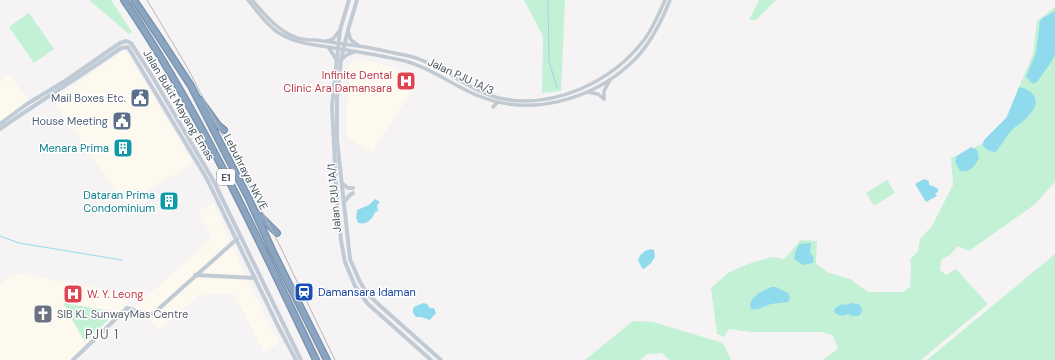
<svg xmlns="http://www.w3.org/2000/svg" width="1055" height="360" font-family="'DM Sans',sans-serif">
	<rect width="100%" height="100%" fill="#f5f3f3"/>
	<!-- commercial -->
	<g fill="#fdf9ef">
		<polygon points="123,51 126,51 193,163 125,204 53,100"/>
		<polygon points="355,59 383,64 419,79 373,152 347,137 347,112 349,65"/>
		<polygon points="10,74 29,102 0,122 0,81"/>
		<polygon points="213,203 248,281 279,343 264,352 234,294 200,295 158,330 150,320 127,314 212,238 198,210"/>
		<polygon points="17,273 129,294 123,309 70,360 0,360 0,286 8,277"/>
	</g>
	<!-- green -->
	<g fill="#c3f1d5">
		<polygon points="89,0 111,0 132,32 129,34"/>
		<polygon points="524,0 565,0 561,91 542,93 543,36"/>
		<polygon points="759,0 776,0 756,20 749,20"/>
		<polygon points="1055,7 1055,182 1034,205 969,251 958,246 950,255 941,260 940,270 946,275 956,269 988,304 921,360 823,360 838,349 833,335 821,332 751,332 729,329 724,337 717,334 711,288 728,273 748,264 772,257 784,259 801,240 817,241 816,264 829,273 850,279 868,292 903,292 910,287 911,268 910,260 918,251 920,239 932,226 953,185 951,158 980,145 1006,118 1033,54 1037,21"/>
		<polygon points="29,13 54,49 34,63 9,27"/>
		<polygon points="887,180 895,193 874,206 866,193"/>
		<polygon points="1055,254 1055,360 927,360"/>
		<polygon points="63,303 117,312 85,342"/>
		<polygon points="633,321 653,322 723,343 731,360 669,360 662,353 647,354 640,360 585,360"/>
	</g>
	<!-- water -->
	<g fill="#90daee">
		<path d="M 1055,11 L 1055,54 L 1052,61 L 1037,82 L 1033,84 L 1026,77 L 1036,53 L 1040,21 C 1043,16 1050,15 1055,11 Z"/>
		<path d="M 1019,87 C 1034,90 1042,101 1030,114 C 1025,121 1017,125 1011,131 C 1006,137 1001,145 996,152 L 989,151 L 983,146 L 984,140 L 1007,117 Z"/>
		<path d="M 971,147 L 977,150 L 979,158 C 973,168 972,172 960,171 L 955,162 L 957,156 Z"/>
		<polygon points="924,179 929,181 929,185 933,186 938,189 938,192 935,193 937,196 926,202 915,184"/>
		<path d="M 375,199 L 380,202 L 377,205 L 378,211 L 375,212 C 372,220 367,225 358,223 L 356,218 L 357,210 L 369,205 Z"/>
		<polygon points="811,243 810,253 814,257 813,263 803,265 794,259 795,253 799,244"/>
		<path d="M 651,249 L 654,250 L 655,257 L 651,263 L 644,269 L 642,268 L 638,260 C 640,254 645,250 651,249 Z"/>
		<path d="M 771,287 L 776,287 L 788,293 L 790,298 L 788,302 C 782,303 776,303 771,304 C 764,306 757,311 751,309 C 747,298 762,291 771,287 Z"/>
		<path d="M 423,303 L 427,304 L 430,308 L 434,308 L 436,313 L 430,320 L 421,317 L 416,317 C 413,314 412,311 414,307 Z"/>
		<path d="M 851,303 L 859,304 L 862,309 L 861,313 L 859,316 L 852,316 L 848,314 C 842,317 839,316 834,312 L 835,308 L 842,304 L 846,305 Z"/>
	</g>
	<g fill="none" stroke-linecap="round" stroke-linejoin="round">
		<!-- stream -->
		<g stroke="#90daee" stroke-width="1">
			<polyline points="548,0 549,61 557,87"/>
			<polyline points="0,236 19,243 122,260"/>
		</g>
		<!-- motorway casing -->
		<g stroke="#7690ad" stroke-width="8">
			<g id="motorway">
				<path d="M 124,0 C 201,113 257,237 316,360"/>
				<polyline points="134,0 159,37 191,86 249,199 273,252 327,360"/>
				<polyline points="200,100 218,125 224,130"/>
				<polyline points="258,214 277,233"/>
			</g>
		</g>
		<!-- tertiary -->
		<g stroke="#c1cad2" stroke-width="3.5">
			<path d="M 248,0 C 257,11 266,25 279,33 C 295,43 309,44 328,47 C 354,51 380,55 405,61 C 432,68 453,86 479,96 C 530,117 591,100 630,64 C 649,47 661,23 670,0"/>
			<path d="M 252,0 C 264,14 277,30 295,37 C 301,40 309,40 316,40 C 330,42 344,44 358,46 C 375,48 392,53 409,56 C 441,64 467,90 499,98 C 553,110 612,82 644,40 C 653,28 659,14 665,0"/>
			<polyline points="348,31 351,40 358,45"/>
			<polyline points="327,41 333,39 340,30"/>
			<polyline points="329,48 336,59"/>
			<polyline points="341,60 348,54 354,52"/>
			<polyline points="587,92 598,94 604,99"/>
			<polyline points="604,99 604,91 610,80"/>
			<polyline points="493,107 498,102"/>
		</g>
		<!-- secondary -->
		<g stroke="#c1cbd6" stroke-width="4">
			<polyline points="349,0 340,30 332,106 336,185 341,240 345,262 355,286 368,304 431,360"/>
			<polyline points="357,0 348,30 341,60 337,98 337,140 350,259 360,282 367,293 377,303 441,360"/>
			<polyline points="0,124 27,104 65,81 120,43 126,41 131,43 152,76 213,180 301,360"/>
			<path d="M 0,129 C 40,101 81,76 121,48 L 128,47 L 207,179 L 278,326 L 296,360"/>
			<polyline points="343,184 348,188 353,188"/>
			<polyline points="335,186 331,193 337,200"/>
			<polyline points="344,202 350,195 353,193"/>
			<polyline points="195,275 255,278"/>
			<polyline points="73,360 127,308 148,315 154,313 237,239"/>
		</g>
		<!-- motorway -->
		<use href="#motorway" stroke="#8ba5c1" stroke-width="5.5"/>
		<!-- tram -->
		<polyline stroke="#b5b8bd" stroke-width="1" points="147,0 187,67 278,242 335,360"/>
	</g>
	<!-- icons -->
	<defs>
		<g id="hospital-square" transform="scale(1)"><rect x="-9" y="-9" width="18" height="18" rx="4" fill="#e0444e" stroke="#fff"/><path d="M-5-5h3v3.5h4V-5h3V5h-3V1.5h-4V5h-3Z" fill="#fff"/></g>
		<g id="civic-square" transform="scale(1)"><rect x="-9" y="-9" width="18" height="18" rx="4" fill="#5c6f8a" stroke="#fff"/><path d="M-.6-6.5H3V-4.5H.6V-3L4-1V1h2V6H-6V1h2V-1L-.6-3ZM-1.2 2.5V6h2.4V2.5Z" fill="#fff"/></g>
		<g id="building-square" transform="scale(1)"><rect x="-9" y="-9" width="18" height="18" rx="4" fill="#0f9aa8" stroke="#fff"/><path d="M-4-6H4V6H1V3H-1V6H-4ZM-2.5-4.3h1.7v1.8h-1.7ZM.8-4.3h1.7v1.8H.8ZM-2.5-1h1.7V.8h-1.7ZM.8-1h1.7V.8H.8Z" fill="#fff"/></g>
		<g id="station-square" transform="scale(1)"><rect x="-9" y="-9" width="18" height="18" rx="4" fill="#1a4fb4" stroke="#fff"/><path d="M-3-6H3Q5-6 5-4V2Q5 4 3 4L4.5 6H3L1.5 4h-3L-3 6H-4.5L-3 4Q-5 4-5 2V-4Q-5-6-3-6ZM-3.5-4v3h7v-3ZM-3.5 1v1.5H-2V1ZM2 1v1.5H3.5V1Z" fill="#fff"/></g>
		<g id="church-square" transform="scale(1)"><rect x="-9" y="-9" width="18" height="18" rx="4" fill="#6b7280" stroke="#fff"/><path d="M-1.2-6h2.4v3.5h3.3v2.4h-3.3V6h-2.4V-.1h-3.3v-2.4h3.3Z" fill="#fff"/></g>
	</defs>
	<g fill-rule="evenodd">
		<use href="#hospital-square" x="406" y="81"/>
		<use href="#civic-square" x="140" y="98"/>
		<use href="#civic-square" x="122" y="121"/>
		<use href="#building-square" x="123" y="148"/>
		<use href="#building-square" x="169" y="201"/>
		<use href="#station-square" x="304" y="292"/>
		<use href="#hospital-square" x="73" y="294"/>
		<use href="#church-square" x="43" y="314"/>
	</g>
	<g text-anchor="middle" stroke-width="3" stroke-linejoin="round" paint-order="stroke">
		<!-- shield labels -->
		<rect fill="#fff" stroke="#808990" stroke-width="1" x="217" y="169" width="18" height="16" rx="3"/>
		<g font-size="10" font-weight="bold" fill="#4a5661">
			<text x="226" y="181">E1</text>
		</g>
		<!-- health labels -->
		<g font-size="11" fill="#be3a42" stroke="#fff" text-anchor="end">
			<text x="392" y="79">Infinite Dental<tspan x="392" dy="13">Clinic Ara Damansara</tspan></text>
			<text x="87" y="298" text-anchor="start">W. Y. Leong</text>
		</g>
		<!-- street labels -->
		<g font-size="11" fill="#4a5661" stroke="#fff">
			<text transform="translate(461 76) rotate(25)" y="4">Jalan PJU 1A/3</text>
			<text transform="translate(179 105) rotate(59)" y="4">Jalan Bukit Mayang Emas</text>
			<text transform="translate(246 172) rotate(63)" y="4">Lebuhraya NKVE</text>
			<text transform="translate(334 198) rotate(-95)" y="4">Jalan PJU 1A/1</text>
		</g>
		<!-- service labels -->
		<g font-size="11" fill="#4e5e75" stroke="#fff" text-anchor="end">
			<text x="126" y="102">Mail Boxes Etc.</text>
			<text x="108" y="125">House Meeting</text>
		</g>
		<!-- culture labels -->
		<g font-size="11" fill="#0d838f" stroke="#fff" text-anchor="end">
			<text x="109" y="152">Menara Prima</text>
			<text x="155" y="199">Dataran Prima<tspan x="155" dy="13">Condominium</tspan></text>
		</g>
		<!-- transit labels -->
		<g font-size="11" fill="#164399" stroke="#fff" text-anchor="start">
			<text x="318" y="296">Damansara Idaman</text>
		</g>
		<!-- worship labels -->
		<g font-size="11" fill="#5b616d" stroke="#fff" text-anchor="start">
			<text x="57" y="318">SIB KL SunwayMas Centre</text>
		</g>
		<!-- quarter labels -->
		<g font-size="13" letter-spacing="1" fill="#5f6368" stroke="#fff">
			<text x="102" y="339">PJU 1</text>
		</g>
	</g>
</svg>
